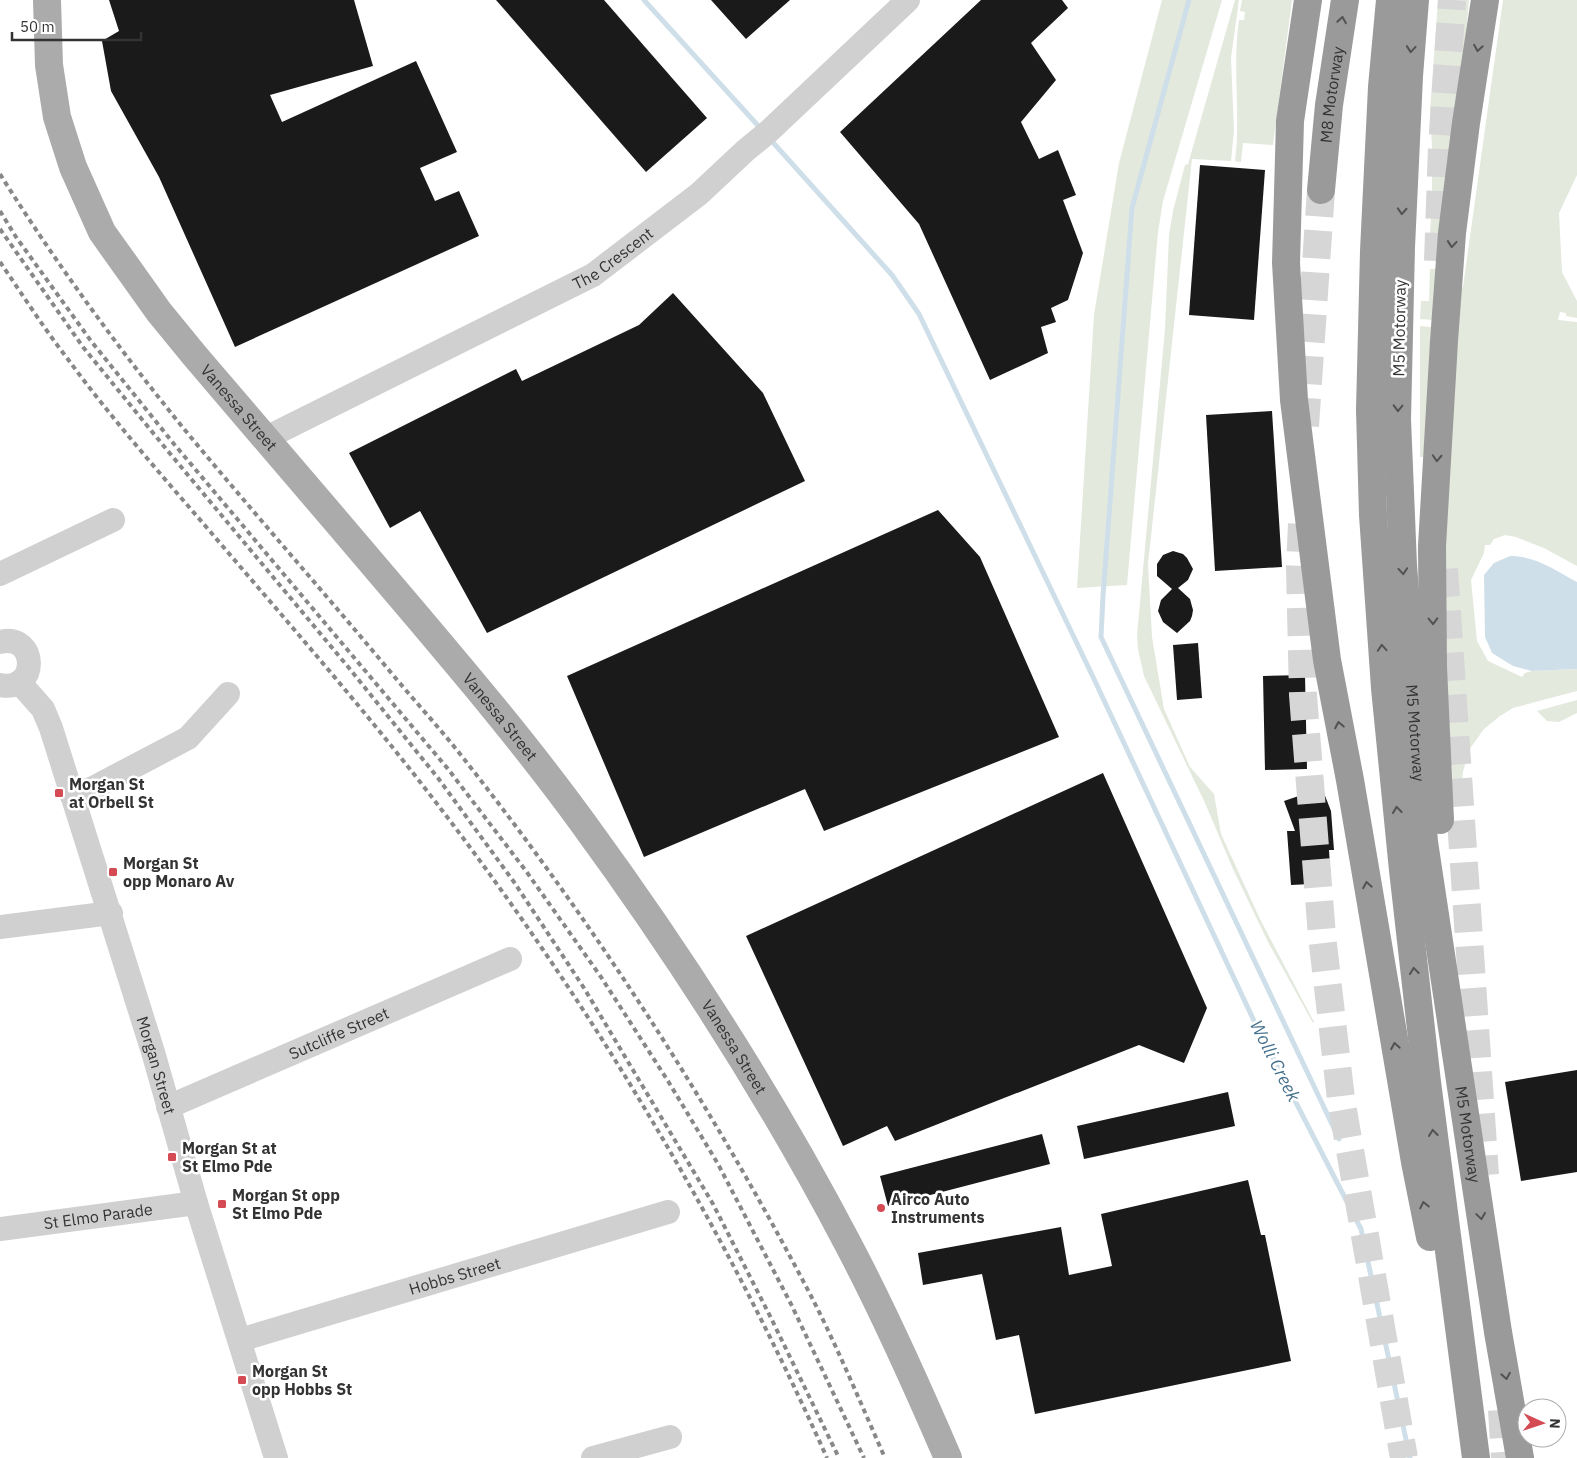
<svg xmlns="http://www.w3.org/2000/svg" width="1577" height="1458" font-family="'IBM Plex Sans',sans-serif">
	<rect width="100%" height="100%" fill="#fff"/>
	<!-- green -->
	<g fill="#e3e9dd">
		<polygon points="1162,0 1222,0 1163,201 1158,232 1127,585 1077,588 1094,315 1119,163"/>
		<polygon points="1235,0 1239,0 1231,58 1234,131 1231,161 1192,159 1148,564 1152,637 1164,709 1190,767 1214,794 1221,834 1260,919 1314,1022 1313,1023 1268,942 1233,869 1205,803 1144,676 1138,649 1137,635 1165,329 1169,235 1173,211 1185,165 1188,164"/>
		<path d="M 1242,0 L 1292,0 L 1273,145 L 1243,143 L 1241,162 L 1235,161 C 1241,114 1232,67 1239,20 L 1244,20 L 1245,12 L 1240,11 Z"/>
		<polygon points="1438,0 1469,0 1464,56 1445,196 1432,195 1432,147 1430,112"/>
		<polygon points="1503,0 1577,0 1577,175 1559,213 1562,272 1577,301 1577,318 1566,316 1566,313 1560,312 1558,320 1577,322 1577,566 1544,548 1516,537 1505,535 1494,539 1490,545 1485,545 1484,553 1471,580 1477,641 1488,661 1522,677 1525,673 1532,671 1577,669 1577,691 1513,708 1500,716 1484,729 1469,750 1463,772 1461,789 1454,799 1447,696 1444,529 1457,287 1463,287"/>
		<polygon points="1432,201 1444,202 1437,248 1429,248"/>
		<polygon points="1430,269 1436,269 1433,320 1420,319 1421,301 1429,301"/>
		<polygon points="1420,326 1431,327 1424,457 1420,457"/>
		<polygon points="1577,700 1577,713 1559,722 1547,721 1537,711"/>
	</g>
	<!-- water -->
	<path fill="#cfdfe9" d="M 1510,556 C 1536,556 1555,570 1577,582 L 1577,669 L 1532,671 L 1513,666 L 1492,653 L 1485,637 L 1484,575 L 1494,563 Z"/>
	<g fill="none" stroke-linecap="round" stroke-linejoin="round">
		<!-- stream -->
		<g stroke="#cfdfe9" stroke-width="5">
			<polyline points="644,0 762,130"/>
			<polyline points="1189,0 1132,208 1103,596 1101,637 1339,1139"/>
			<polyline points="769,138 892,275 919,314 1094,679 1255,1023 1361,1229 1410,1458"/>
		</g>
	</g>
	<!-- building -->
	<g fill="#1a1a1a">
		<polygon points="109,0 354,0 373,66 270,95 282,122 416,61 457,152 420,168 435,201 459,191 479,236 235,347 159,177 111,91 102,41 119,31"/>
		<polygon points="496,0 604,0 707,118 646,172"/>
		<polygon points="711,0 790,0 746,39"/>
		<polygon points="981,0 1062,0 1068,8 1031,43 1056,80 1021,122 1039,159 1058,150 1076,195 1063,200 1083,253 1068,300 1051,308 1056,322 1041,327 1048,353 990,380 919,224 840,132"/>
		<polygon points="1200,165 1265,170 1254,320 1189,315"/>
		<polygon points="673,293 763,393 805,481 487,633 420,511 390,528 349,453 516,369 522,381 639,325"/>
		<polygon points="1272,411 1282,567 1215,571 1206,415"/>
		<polygon points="938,510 980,557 1059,737 824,831 805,789 644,857 567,676"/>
		<polygon points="1173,551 1183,554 1187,558 1193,569 1188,580 1178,588 1190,599 1193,610 1192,616 1190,621 1177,633 1163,622 1158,611 1161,600 1172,589 1157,576 1157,564 1163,555"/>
		<polygon points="1198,643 1202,698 1177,700 1173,645"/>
		<polygon points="1305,675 1307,769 1265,770 1263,676"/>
		<polygon points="1103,773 1207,1008 1184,1063 1139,1045 895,1141 887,1126 843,1146 746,936"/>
		<polygon points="1322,788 1331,811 1334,850 1329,850 1331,883 1291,885 1287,831 1295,831 1284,801"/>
		<polygon points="1577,1070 1577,1172 1521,1181 1505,1082"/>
		<polygon points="1228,1092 1235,1126 1084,1159 1077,1126"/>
		<polygon points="1042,1134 1050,1164 888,1206 880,1176"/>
		<polygon points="1248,1180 1261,1235 1265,1235 1291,1361 1035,1414 1019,1335 996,1340 982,1274 923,1285 918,1253 1061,1227 1069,1275 1112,1266 1101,1214"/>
	</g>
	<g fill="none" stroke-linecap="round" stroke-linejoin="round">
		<!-- highway-tunnel -->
		<g stroke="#d6d6d6" stroke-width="28" stroke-dasharray="28 14" stroke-linecap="butt">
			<polyline points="1438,261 1442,147 1452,0"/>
			<polyline points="1305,426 1321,190"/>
			<polyline points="1302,524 1300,568 1303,695 1322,936 1341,1099 1404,1458"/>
			<polyline points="1444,569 1485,1175"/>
			<polyline points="1502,1410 1505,1458"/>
		</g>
		<!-- minor -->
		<g stroke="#d0d0d0" stroke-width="24">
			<path id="s1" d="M 266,438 L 593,275 L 699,194 L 746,150 L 768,132 L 908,0"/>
			<polyline points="0,574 113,520"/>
			<path d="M 0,642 C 37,632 40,693 0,685"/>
			<path id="s2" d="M 19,682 L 43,709 L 51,728 L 153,1052 L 196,1203 L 276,1458"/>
			<polyline points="72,796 93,788 188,738 228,694"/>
			<polyline points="0,927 111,913"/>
			<path id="s3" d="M 168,1107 L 510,959"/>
			<path id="s4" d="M 0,1229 L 196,1203"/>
			<path id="s5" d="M 240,1340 L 668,1212"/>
			<polyline points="593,1458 670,1437"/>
		</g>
		<!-- major -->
		<path stroke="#ababab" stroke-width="28" id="s6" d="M 47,0 L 49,65 L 57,117 L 73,167 L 102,232 L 159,312 L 195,356 C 266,438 335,520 405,602 C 466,674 527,746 583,823 C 681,957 771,1097 848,1244 C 885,1314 917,1386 948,1458"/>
		<!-- highway -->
		<g stroke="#9a9a9a" stroke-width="28">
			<polyline points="1308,0 1290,121 1286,263 1294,400 1327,660 1350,780 1415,1162 1430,1237"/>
			<polyline points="1390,0 1382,87 1374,251 1370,410 1373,515 1385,688 1403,870 1427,1082 1476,1458"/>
			<path id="s7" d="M 1415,0 L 1409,76 L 1401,247 L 1397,419 L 1403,565 L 1424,842 L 1498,1332 L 1520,1458"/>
			<path id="s8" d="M 1321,190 L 1329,105 L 1345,0"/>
			<polyline points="1440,820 1433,667 1432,546 1444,341 1452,233 1466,123 1485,0"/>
		</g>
		<!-- rail -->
		<g stroke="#888" stroke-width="4" stroke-dasharray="5 4" stroke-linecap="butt">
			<path d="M 0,174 C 57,265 121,352 189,435 C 258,518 329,598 398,681 C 420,707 443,732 464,759 C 596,926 711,1105 810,1294 C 837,1346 861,1404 885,1458"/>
			<polyline points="0,211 16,237 91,341 174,444 448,769 526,871 601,977 668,1081 718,1164 792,1306 864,1458"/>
			<polyline points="0,229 83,347 167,450 349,668 438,778 514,882 584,988 713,1204 771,1318 839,1458"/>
			<path d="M 0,262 C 22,294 43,327 67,358 C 109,415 156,469 202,522 C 277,610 353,696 424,787 C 585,993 720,1219 827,1458"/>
		</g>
	</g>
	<!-- one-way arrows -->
	<defs><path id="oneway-chevron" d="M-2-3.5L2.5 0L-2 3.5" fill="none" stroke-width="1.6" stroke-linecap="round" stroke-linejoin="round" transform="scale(1.25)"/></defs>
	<g stroke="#525252">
		<use href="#oneway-chevron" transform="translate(1342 20) rotate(-81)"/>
		<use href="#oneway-chevron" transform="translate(1478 48) rotate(99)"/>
		<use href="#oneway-chevron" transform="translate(1411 49) rotate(95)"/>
		<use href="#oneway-chevron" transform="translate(1402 211) rotate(93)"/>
		<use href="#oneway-chevron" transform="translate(1452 244) rotate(95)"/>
		<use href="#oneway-chevron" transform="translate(1398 408) rotate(91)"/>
		<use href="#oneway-chevron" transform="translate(1437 458) rotate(93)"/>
		<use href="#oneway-chevron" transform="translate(1403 571) rotate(86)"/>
		<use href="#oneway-chevron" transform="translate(1433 621) rotate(89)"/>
		<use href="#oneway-chevron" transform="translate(1382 648) rotate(-94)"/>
		<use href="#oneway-chevron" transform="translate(1339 725) rotate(-101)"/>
		<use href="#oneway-chevron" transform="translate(1397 810) rotate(-96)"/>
		<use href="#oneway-chevron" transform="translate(1367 885) rotate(-100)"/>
		<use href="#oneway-chevron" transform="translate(1414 971) rotate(-97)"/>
		<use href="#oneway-chevron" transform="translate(1395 1046) rotate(-100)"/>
		<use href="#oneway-chevron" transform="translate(1433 1133) rotate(-97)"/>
		<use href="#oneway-chevron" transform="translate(1424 1205) rotate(-102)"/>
		<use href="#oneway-chevron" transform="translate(1481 1216) rotate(82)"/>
		<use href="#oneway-chevron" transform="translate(1506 1376) rotate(80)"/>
	</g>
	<!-- markers -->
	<g fill="#d44b54" stroke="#fff" stroke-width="2">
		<rect x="54" y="788" width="10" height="10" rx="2.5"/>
		<rect x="108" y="867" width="10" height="10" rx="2.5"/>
		<rect x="167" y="1152" width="10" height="10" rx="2.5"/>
		<rect x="217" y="1199" width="10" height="10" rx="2.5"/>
		<circle cx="881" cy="1208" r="5"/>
		<rect x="237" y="1375" width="10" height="10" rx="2.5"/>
	</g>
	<g text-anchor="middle" stroke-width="5" stroke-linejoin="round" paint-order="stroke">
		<!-- street labels -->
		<g font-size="16" fill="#333" stroke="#fff">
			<text dy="6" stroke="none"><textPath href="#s8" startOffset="96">M8 Motorway</textPath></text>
			<text dy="6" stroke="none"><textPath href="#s1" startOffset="391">The Crescent</textPath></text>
			<text transform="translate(1399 328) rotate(-89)" y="6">M5 Motorway</text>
			<text dy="6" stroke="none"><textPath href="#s6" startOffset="464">Vanessa Street</textPath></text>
			<text dy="6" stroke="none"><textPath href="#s6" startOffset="869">Vanessa Street</textPath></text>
			<text dy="6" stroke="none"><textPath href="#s7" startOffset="734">M5 Motorway</textPath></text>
			<text dy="6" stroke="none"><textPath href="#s3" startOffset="186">Sutcliffe Street</textPath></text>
			<text dy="6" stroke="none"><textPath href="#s6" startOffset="1274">Vanessa Street</textPath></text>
			<text dy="6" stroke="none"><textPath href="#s2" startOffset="410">Morgan Street</textPath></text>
			<text dy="6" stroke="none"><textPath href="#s7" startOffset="1139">M5 Motorway</textPath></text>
			<text dy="6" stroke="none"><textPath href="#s4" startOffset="99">St Elmo Parade</textPath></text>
			<text dy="6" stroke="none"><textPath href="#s5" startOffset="224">Hobbs Street</textPath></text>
		</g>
		<!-- poi labels -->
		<g font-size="16" font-weight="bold" fill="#333" stroke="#fff" text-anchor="start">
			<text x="69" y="790">Morgan St<tspan x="69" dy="18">at Orbell St</tspan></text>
			<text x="123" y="869">Morgan St<tspan x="123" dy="18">opp Monaro Av</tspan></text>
			<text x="182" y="1154">Morgan St at<tspan x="182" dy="18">St Elmo Pde</tspan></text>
			<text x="232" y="1201">Morgan St opp<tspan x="232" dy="18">St Elmo Pde</tspan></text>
			<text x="891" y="1205">Airco Auto<tspan x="891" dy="18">Instruments</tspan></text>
			<text x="252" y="1377">Morgan St<tspan x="252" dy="18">opp Hobbs St</tspan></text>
		</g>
		<!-- water labels -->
		<g font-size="18" font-style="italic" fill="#48728e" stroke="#fff">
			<text transform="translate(1275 1061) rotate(63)" y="6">Wolli Creek</text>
		</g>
	</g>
	<!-- north arrow -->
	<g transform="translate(1542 1423) rotate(93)"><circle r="24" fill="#ffffff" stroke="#adadad"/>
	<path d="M0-4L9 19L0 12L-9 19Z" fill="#d44b54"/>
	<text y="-8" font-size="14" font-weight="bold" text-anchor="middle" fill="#333333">N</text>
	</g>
	<!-- scale -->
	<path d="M12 32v8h129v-8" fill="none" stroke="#333333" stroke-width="2.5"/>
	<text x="20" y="32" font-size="15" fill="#333333" stroke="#ffffff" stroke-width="4" paint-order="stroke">50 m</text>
</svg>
